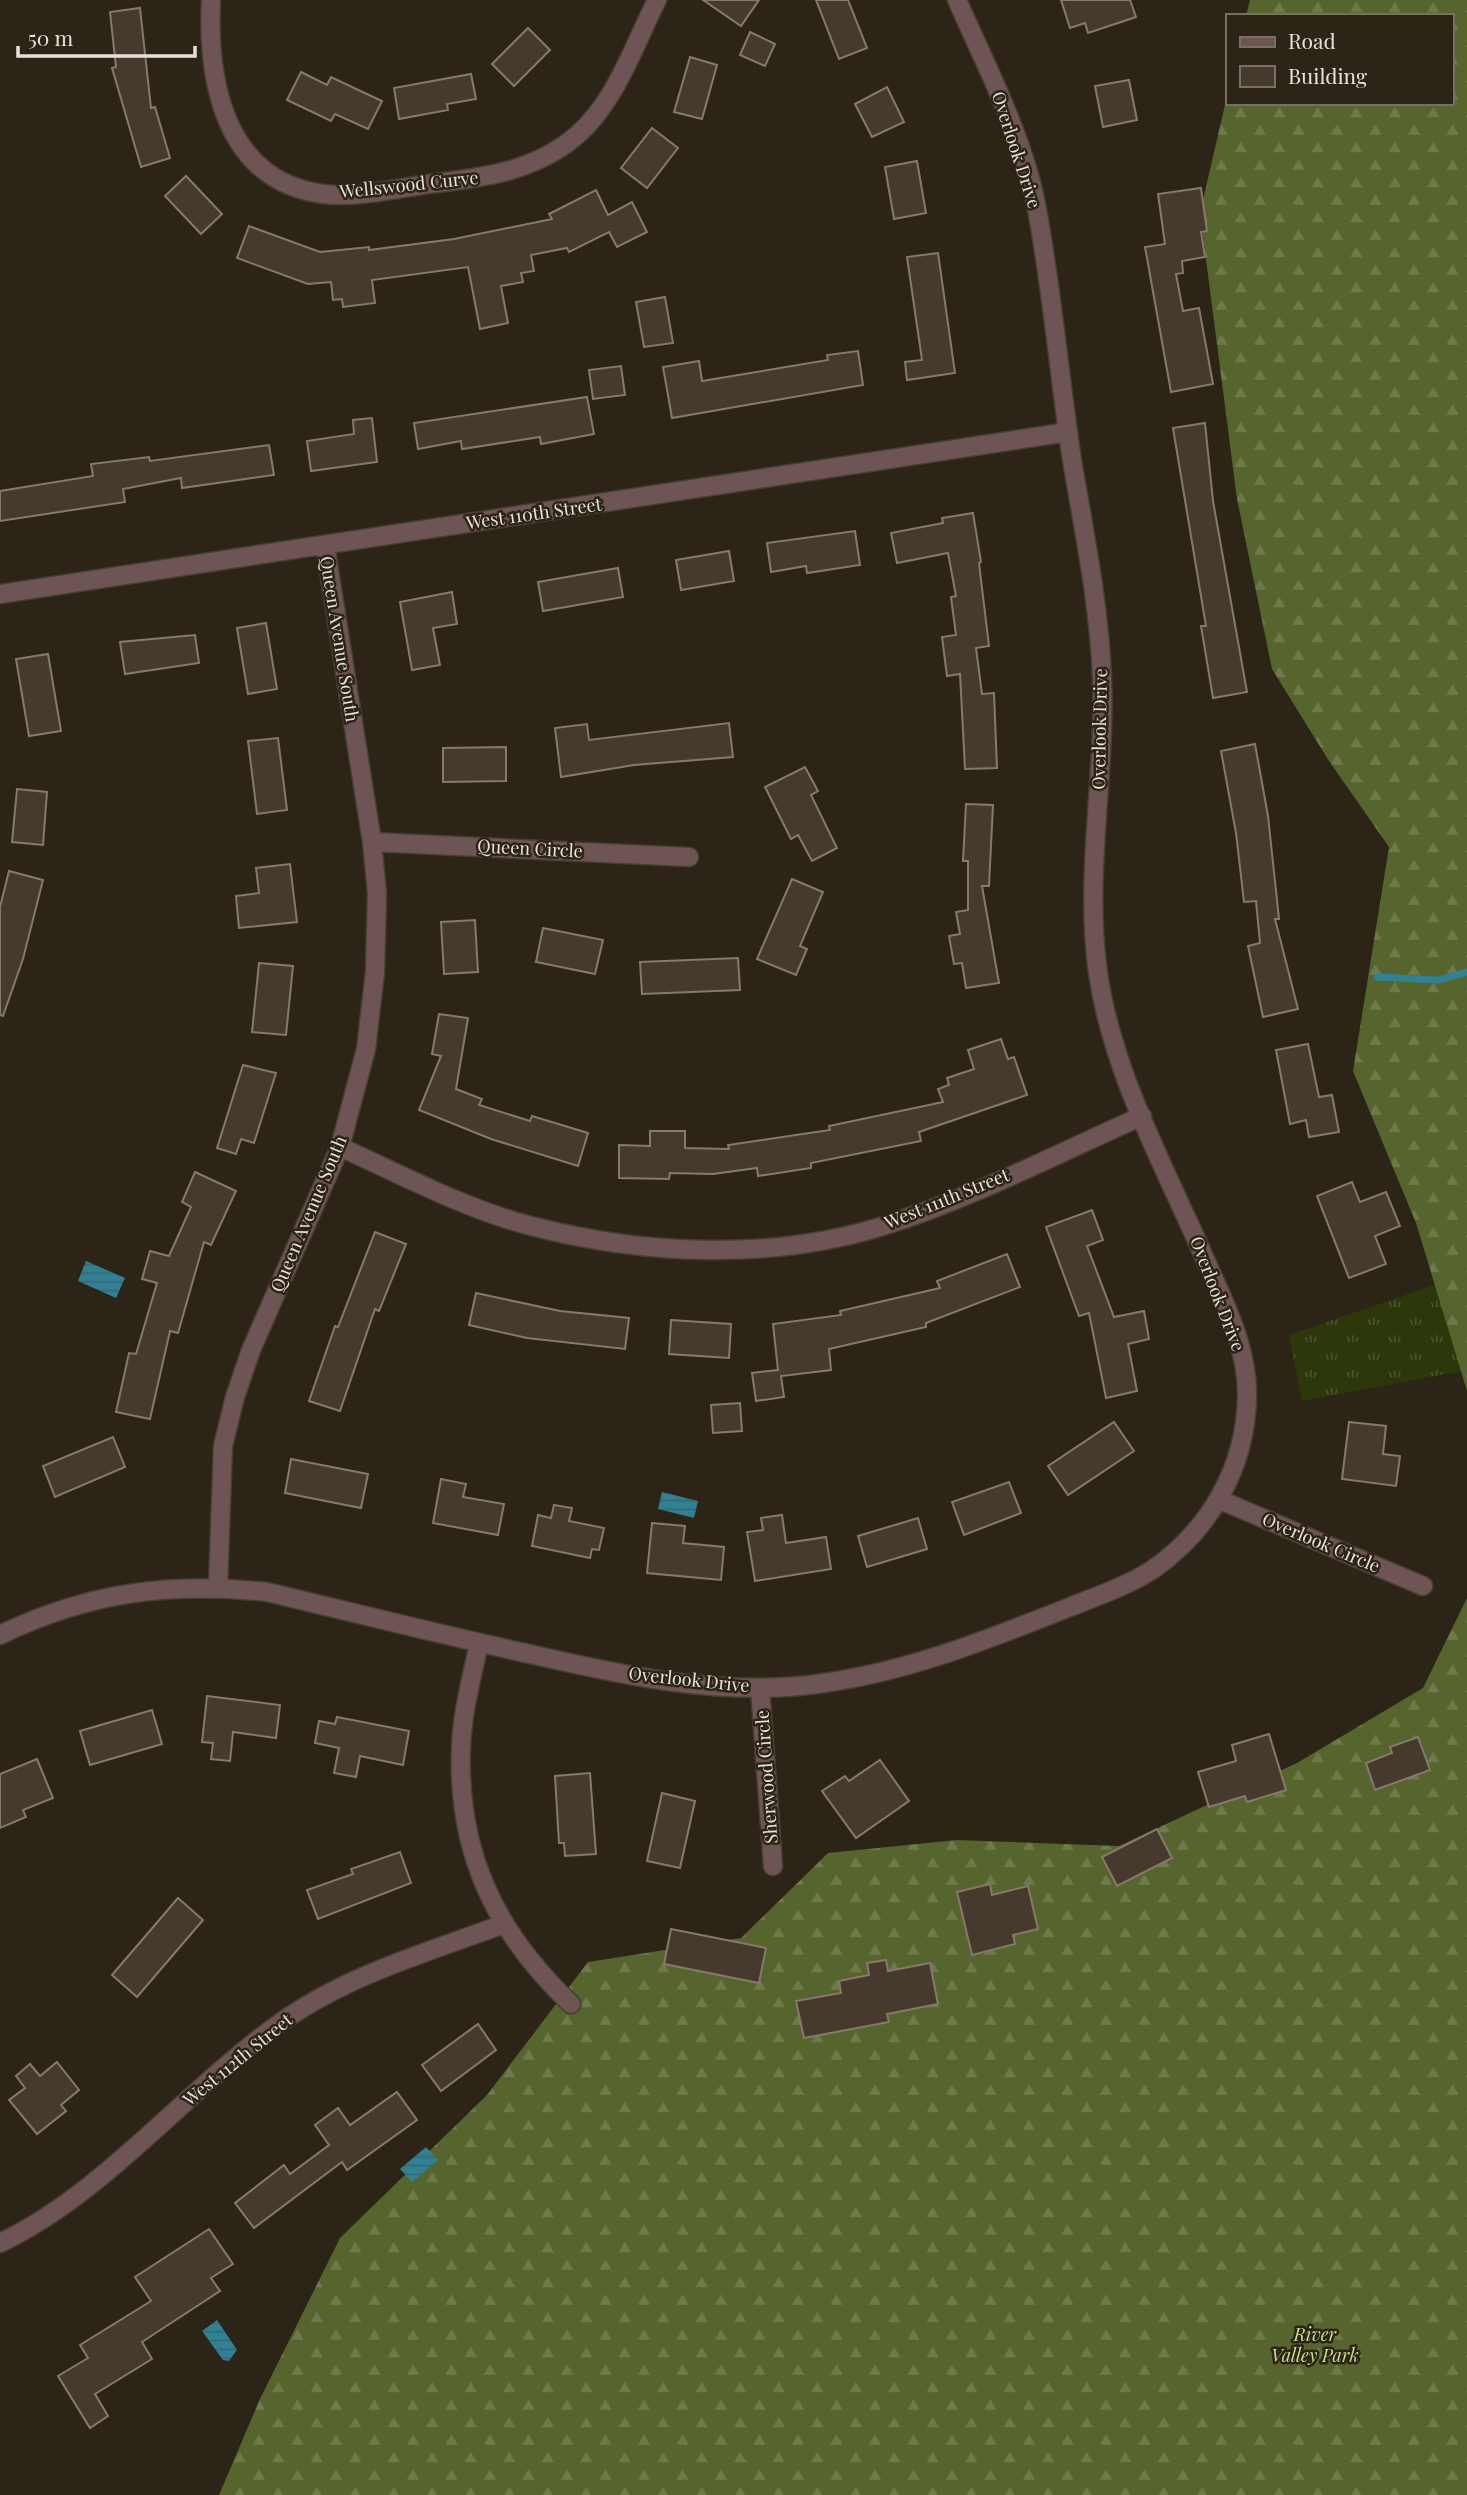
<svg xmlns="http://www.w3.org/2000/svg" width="1467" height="2495" font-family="'Playfair Display',serif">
	<defs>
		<pattern id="grass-tufts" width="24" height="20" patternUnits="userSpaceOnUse" patternTransform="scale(1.75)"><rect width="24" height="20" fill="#2c370a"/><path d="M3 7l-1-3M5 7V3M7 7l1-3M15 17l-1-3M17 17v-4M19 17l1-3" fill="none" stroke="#4b542d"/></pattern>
		<pattern id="forest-firs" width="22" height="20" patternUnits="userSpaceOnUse" patternTransform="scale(1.75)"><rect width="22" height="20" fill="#56642d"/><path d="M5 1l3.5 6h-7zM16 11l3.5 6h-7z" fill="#6e7a4b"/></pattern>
		<pattern id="water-rules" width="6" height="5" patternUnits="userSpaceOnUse" patternTransform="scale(1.75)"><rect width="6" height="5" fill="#318194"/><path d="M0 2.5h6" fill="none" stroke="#396973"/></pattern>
	</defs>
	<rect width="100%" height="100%" fill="#2c2416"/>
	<!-- grass -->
	<polygon fill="url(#grass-tufts)" points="1467,1274 1467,1370 1302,1401 1289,1335"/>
	<!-- forest -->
	<g fill="url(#forest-firs)">
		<polygon points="1250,0 1467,0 1467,1391 1416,1223 1353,1071 1389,847 1329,761 1272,669 1237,499 1200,213 1227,96 1227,103 1451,103 1451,16 1246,16"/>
		<polygon points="1467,1598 1467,2495 219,2495 260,2399 340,2238 487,2095 588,1962 741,1938 828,1853 957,1840 1119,1846 1297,1763 1423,1688"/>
	</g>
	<!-- water -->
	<g fill="url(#water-rules)">
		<polygon points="86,1261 125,1278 116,1298 78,1281"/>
		<polygon points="662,1492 698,1501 694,1518 658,1509"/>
		<polygon points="426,2147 438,2160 412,2182 400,2169"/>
		<polygon points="217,2320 237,2350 229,2361 223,2360 202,2331"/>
	</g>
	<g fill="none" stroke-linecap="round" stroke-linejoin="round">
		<!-- stream -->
		<polyline stroke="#318194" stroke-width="7" points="1377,977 1439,980 1467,972"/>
	</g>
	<!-- building -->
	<g fill="#463a2e" stroke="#87796c" stroke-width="2">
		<polygon points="703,0 759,0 741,26"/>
		<polygon points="816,0 848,0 867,48 839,59"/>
		<polygon points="1061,0 1130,0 1136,17 1088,33 1085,23 1070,28"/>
		<polygon points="140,8 151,108 155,107 170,158 141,167 112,68 116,67 110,12"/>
		<polygon points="528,28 550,50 514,86 492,64"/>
		<polygon points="750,32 775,44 765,66 740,55"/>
		<polygon points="690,57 717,65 702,119 674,112"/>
		<polygon points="301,72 327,85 331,77 382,101 368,129 335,114 331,121 287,100"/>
		<polygon points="471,74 476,99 447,104 448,110 399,119 394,88"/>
		<polygon points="1129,80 1137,120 1103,127 1095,86"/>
		<polygon points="887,87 904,122 872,137 855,104"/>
		<polygon points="652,128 678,148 647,188 621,168"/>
		<polygon points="917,161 926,213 894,219 885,167"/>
		<polygon points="186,176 222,214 201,234 165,196"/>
		<polygon points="1201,188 1207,231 1201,232 1205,257 1182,261 1183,273 1176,274 1183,311 1199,308 1213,384 1171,392 1145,247 1165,244 1158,194"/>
		<polygon points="596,190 608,215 632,202 647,232 617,247 609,232 569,252 567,248 531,255 534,271 521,273 523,282 501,286 508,323 480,329 468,267 372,280 375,303 343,307 342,299 333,300 331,282 308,284 237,258 249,226 320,252 369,247 369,250 454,239 552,219 549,214"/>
		<polygon points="938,253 955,373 907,380 905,362 922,360 907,257"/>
		<polygon points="665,297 673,343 644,347 636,302"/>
		<polygon points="858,351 863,385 672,418 663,367 699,361 702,381 828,360 827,355"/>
		<polygon points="621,366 625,395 593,399 589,370"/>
		<polygon points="587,397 594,434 541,444 540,437 462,449 461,441 418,449 414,423"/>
		<polygon points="372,418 377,462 311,471 307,441 354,434 353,420"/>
		<polygon points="1205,423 1213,501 1247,692 1213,698 1201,626 1206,626 1173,428"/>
		<polygon points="269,445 274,475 182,488 181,478 123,489 125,502 0,521 0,491 93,476 91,464 149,457 150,461"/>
		<polygon points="973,513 981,562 979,563 989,646 976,648 982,694 994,693 997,768 965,769 960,674 947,676 942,637 956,635 951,597 956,596 948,553 897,563 891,533 943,523 942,518"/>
		<polygon points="855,531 860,565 807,573 806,566 771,572 767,543"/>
		<polygon points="729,551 734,581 681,590 676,560"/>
		<polygon points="618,568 623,597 543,611 538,582"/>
		<polygon points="452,592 457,624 433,628 440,665 412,670 400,602"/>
		<polygon points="266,623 277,689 248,694 237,628"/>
		<polygon points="195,635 199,663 125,674 120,642"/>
		<polygon points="48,654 61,731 29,736 16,659"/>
		<polygon points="729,723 733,757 634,765 561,777 555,728 587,724 589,740"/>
		<polygon points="278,738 287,810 257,814 248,741"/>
		<polygon points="1255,744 1268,816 1279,919 1275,919 1298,1009 1263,1017 1248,946 1260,943 1256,901 1244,902 1236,833 1221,751"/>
		<polygon points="506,747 506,781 443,782 443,748"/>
		<polygon points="805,767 818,791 811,795 837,848 812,861 798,835 791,839 765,787"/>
		<polygon points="17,789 47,792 43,845 12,842"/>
		<polygon points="966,804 993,805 989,886 982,886 999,983 966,988 962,963 954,964 949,936 960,934 956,912 968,910 968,861 963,861"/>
		<polygon points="290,864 297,922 239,928 236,896 259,893 256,868"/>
		<polygon points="9,871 43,880 23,959 3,1016 0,1015 0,907"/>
		<polygon points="792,879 823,892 800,946 807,949 796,975 757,959"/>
		<polygon points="475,920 478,972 444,974 441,922"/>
		<polygon points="543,928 603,940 595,974 536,962"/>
		<polygon points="738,958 740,990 642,994 640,962"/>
		<polygon points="259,963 293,966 286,1035 252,1032"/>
		<polygon points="439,1014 468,1018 456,1089 482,1099 479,1105 530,1121 532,1116 588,1133 578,1166 491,1139 419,1110 441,1056 432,1054"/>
		<polygon points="1001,1039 1008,1059 1014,1057 1027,1095 919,1132 921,1141 811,1163 811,1168 758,1176 757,1168 713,1174 670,1173 669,1179 619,1178 619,1145 650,1146 650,1131 685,1131 685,1148 729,1149 728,1145 830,1130 829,1126 943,1102 938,1089 949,1085 947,1078 974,1069 968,1050"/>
		<polygon points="1308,1044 1319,1097 1332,1095 1339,1132 1309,1137 1306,1120 1290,1124 1276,1050"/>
		<polygon points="243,1065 276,1073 254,1143 241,1139 236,1154 217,1148"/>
		<polygon points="195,1172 236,1191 211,1245 204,1242 178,1333 170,1331 150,1419 116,1412 129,1353 136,1354 157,1283 142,1279 150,1251 169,1256 191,1207 182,1202"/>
		<polygon points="1352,1182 1360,1202 1386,1192 1400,1226 1375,1236 1386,1264 1349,1278 1317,1196"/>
		<polygon points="1092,1210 1103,1240 1087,1246 1114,1317 1144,1311 1149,1339 1128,1344 1137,1391 1106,1398 1089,1313 1079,1316 1046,1227"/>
		<polygon points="375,1232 406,1244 379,1311 375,1309 340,1411 309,1401 335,1326 338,1327"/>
		<polygon points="1007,1254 1020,1287 926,1323 926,1327 829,1349 831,1370 781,1376 784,1397 756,1401 752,1373 778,1370 773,1324 841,1315 840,1311 940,1288 937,1281"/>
		<polygon points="476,1293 560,1311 629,1318 625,1349 527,1338 469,1325"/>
		<polygon points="671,1320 731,1324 729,1358 669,1354"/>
		<polygon points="740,1403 742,1431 713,1433 711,1405"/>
		<polygon points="1114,1422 1134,1451 1068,1495 1048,1466"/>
		<polygon points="1349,1422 1386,1426 1383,1454 1400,1456 1396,1486 1342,1479"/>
		<polygon points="113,1437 125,1467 55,1497 43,1466"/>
		<polygon points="291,1459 368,1474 361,1508 285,1493"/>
		<polygon points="441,1479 466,1484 463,1497 504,1504 498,1535 433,1523"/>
		<polygon points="1009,1482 1021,1513 964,1535 952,1502"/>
		<polygon points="554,1505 572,1508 569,1521 604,1528 599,1550 592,1549 590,1558 532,1546 538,1515 551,1518"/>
		<polygon points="782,1515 786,1543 826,1537 831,1569 755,1581 747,1532 763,1530 761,1518"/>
		<polygon points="918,1518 927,1549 867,1567 858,1536"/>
		<polygon points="652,1523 685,1526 683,1543 724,1547 721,1580 647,1573"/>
		<polygon points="207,1696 280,1705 276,1738 233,1732 230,1761 211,1759 213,1743 202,1742"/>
		<polygon points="152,1710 162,1744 90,1765 80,1731"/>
		<polygon points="337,1717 409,1731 403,1765 360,1756 356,1777 334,1773 339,1748 315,1743 319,1721 335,1724"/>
		<polygon points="1269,1734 1286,1790 1247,1802 1245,1796 1209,1807 1198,1772 1236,1761 1232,1745"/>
		<polygon points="1418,1737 1430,1770 1375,1790 1366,1763 1392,1753 1390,1747"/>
		<polygon points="37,1759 53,1798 23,1810 26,1817 0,1828 0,1774"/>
		<polygon points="880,1760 909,1801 856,1838 822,1791 845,1776 849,1781"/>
		<polygon points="590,1773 596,1854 565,1856 564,1843 559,1843 555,1776"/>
		<polygon points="662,1793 695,1801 680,1868 647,1861"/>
		<polygon points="1157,1829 1172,1858 1117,1886 1102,1857"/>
		<polygon points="400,1852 411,1883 318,1919 307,1890 353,1874 351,1869"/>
		<polygon points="990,1884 992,1895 1028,1886 1038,1929 1013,1935 1015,1944 972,1955 957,1892"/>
		<polygon points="178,1898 203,1920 137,1997 112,1975"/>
		<polygon points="671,1929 766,1948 759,1983 664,1964"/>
		<polygon points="886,1960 888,1971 930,1963 938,2004 887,2014 889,2022 804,2038 796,2001 841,1993 839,1981 869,1975 867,1963"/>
		<polygon points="478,2024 496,2050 441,2091 422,2065"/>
		<polygon points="57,2062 79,2090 61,2105 66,2111 37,2134 9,2100 25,2088 16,2076 30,2064 40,2076"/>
		<polygon points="397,2092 417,2120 347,2170 342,2162 254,2228 235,2203 284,2165 290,2174 329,2145 315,2125 338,2108 350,2125"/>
		<polygon points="209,2229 233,2264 211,2278 220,2291 142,2342 152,2359 95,2394 108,2416 90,2428 58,2376 88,2358 80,2345 151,2301 135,2277"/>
	</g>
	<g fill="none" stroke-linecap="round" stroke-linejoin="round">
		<!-- minor casing -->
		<g stroke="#463f31" stroke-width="21">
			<g id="minor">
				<path d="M 211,0 C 207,82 225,181 323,194 C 356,198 394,189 428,184 C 481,178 534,172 576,136 C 616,102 634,45 657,0"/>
				<polyline points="0,594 1068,432"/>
				<polyline points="372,842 689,857"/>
				<path d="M 340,1147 C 402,1175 465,1209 531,1226 C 644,1255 771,1261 883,1226 C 972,1198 1057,1154 1142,1116"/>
				<polyline points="1220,1500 1423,1586"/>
				<polyline points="218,1587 223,1446 235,1397 251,1350 340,1147 366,1049 375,972 377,893 372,842 325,545"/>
				<path d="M 0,1635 C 89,1592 169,1582 267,1592 C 355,1613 442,1635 530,1654 C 625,1676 726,1698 824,1683 C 910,1671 989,1639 1070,1607 C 1097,1596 1127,1586 1152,1570 C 1210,1530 1246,1467 1247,1396 C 1248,1345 1221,1296 1201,1250 C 1162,1162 1112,1070 1098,973 C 1084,875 1106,775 1102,677 C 1099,603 1084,532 1072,460 C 1059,375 1052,288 1036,204 C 1023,137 985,63 957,0"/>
				<path d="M 479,1643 C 472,1677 462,1713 461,1748 C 457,1853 496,1933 571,2004"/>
				<polyline points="760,1688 773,1866"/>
				<path d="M 0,2243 C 105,2193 186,2090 280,2023 C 347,1975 428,1952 504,1924"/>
			</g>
		</g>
		<!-- minor -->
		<use href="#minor" stroke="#6f5456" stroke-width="18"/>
	</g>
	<g text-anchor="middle" stroke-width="5" stroke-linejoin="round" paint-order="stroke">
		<!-- street labels -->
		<g font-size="18" fill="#e7e2d9" stroke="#2c2416">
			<text transform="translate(1016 150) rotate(72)" y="6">Overlook Drive</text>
			<text transform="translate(409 185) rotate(-6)" y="6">Wellswood Curve</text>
			<text transform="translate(534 514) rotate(-8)" y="6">West 110th Street</text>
			<text transform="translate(339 639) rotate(81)" y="6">Queen Avenue South</text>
			<text transform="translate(1100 729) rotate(-89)" y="6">Overlook Drive</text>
			<text transform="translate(530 849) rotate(3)" y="6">Queen Circle</text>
			<text transform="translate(947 1199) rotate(-22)" y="6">West 111th Street</text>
			<text transform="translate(309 1214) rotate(-67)" y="6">Queen Avenue South</text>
			<text transform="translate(1217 1294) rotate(69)" y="6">Overlook Drive</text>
			<text transform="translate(1321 1543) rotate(23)" y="6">Overlook Circle</text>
			<text transform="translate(689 1680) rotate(6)" y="6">Overlook Drive</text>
			<text transform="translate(767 1777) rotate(-94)" y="6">Sherwood Circle</text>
			<text transform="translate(238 2060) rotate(-39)" y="6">West 112th Street</text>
		</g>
		<!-- park labels -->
		<g font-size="18" font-style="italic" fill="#c7df8b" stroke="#2c2416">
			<text x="1315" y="2341">River<tspan x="1315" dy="21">Valley Park</tspan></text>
		</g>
	</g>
	<!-- legend -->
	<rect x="1226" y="14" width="228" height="91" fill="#2c2416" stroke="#777064" stroke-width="2"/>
	<rect x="1240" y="37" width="35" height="10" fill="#6f5456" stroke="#777064" stroke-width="2"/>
	<text x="1288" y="49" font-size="21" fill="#e7e2d9">Road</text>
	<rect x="1240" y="66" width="35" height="21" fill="#463a2e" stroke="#777064" stroke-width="2"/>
	<text x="1288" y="84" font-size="21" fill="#e7e2d9">Building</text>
	<!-- scale -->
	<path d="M18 46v10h177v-10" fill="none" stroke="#e7e2d9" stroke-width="3.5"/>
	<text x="28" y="46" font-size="21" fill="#e7e2d9" stroke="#2c2416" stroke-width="5" paint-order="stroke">50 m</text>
</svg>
